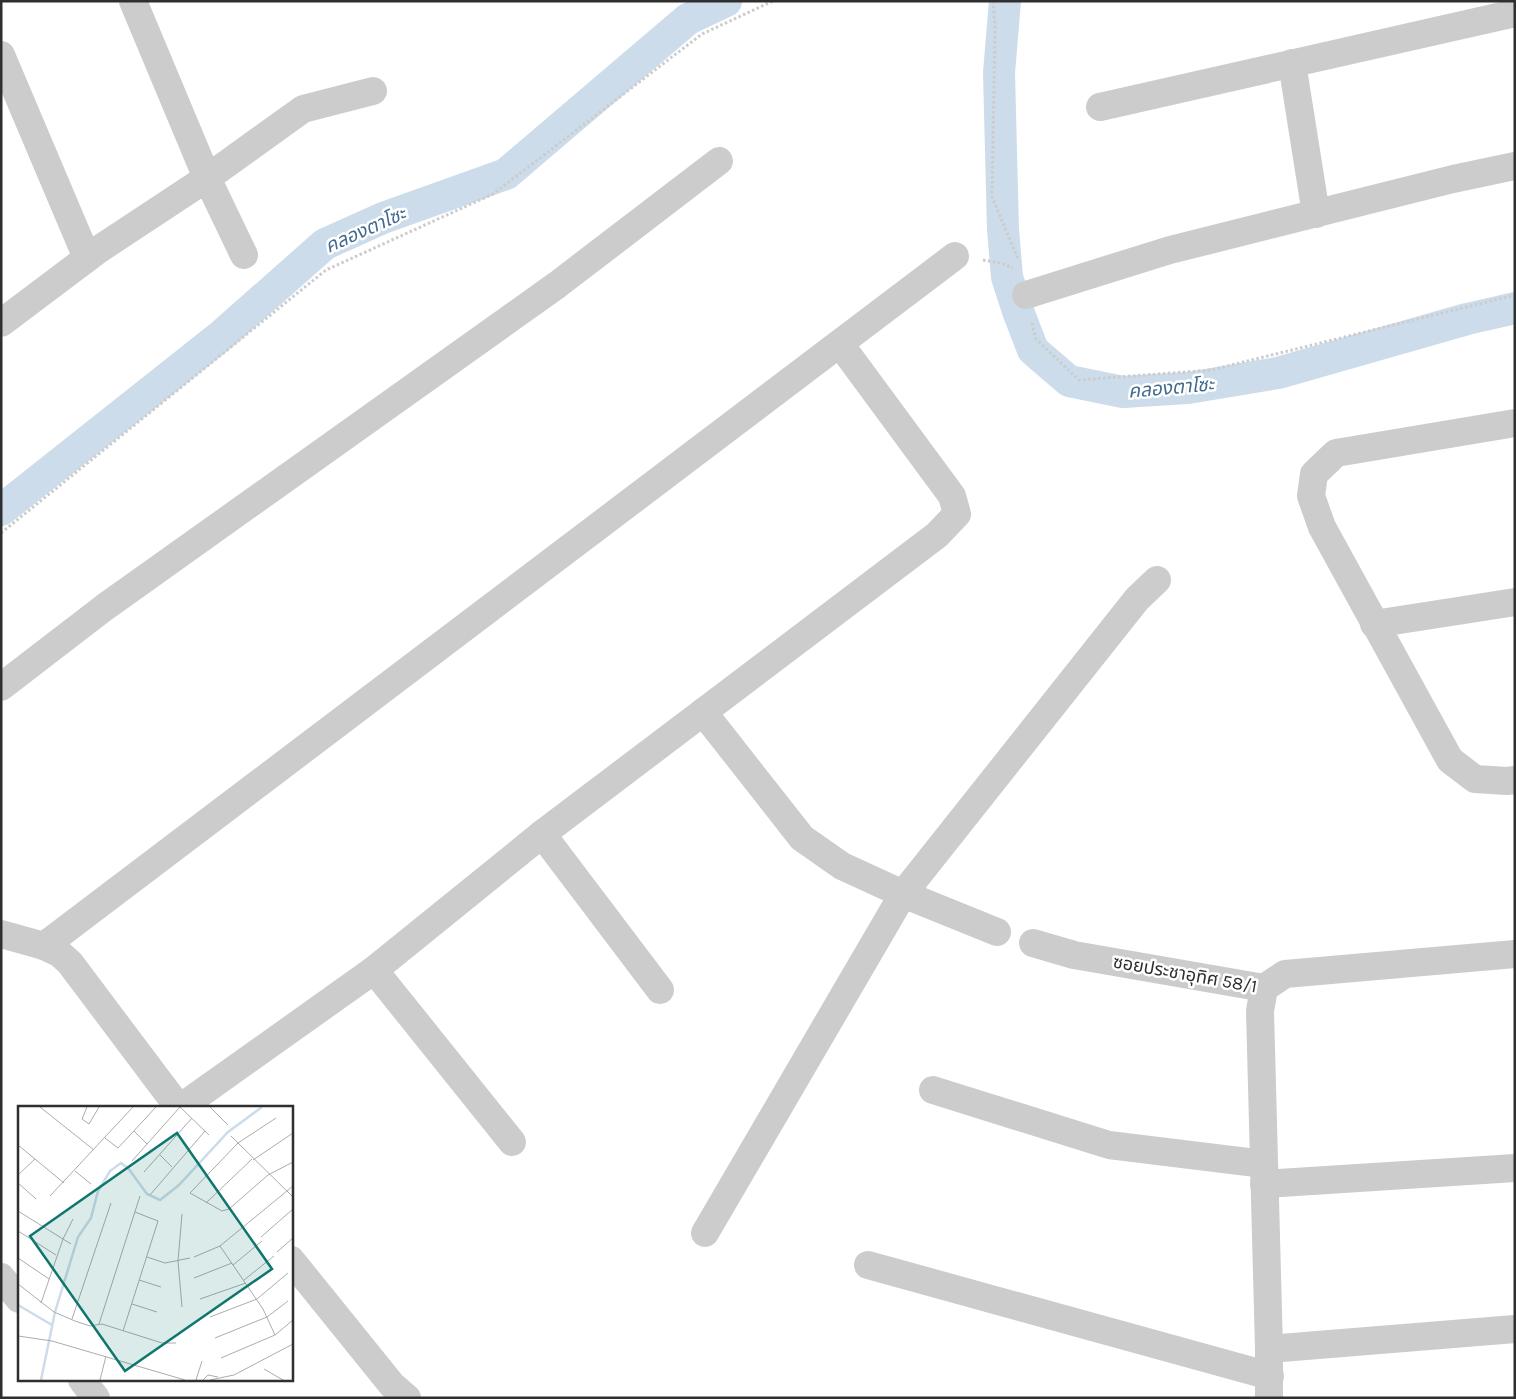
<svg xmlns="http://www.w3.org/2000/svg" width="1516" height="1399" font-family="Karla,'Noto Sans Thai',sans-serif">
	<rect width="100%" height="100%" fill="#fff"/>
	<g fill="none" stroke-linecap="round" stroke-linejoin="round">
		<!-- canal -->
		<g stroke="#ccdcea" stroke-width="32">
			<polyline points="1005,1 999,73 1003,229 1007,277 1018,311 1033,350 1069,381 1123,392 1188,388 1278,373 1467,319 1515,308"/>
			<polyline points="1,510 222,335 325,244 383,218 506,174 688,19 726,1"/>
		</g>
		<!-- path -->
		<g stroke="#ccc" stroke-width="3" stroke-dasharray="2.5 2.5" stroke-linecap="butt">
			<polyline points="993,1 995,28 992,197 1019,261"/>
			<polyline points="983,260 1001,263 1013,268"/>
			<polyline points="1032,323 1036,339 1079,380 1211,370 1515,295"/>
			<polyline points="1,533 326,270 493,194 702,34 773,1"/>
		</g>
		<!-- minor -->
		<g stroke="#ccc" stroke-width="28">
			<polyline points="133,1 207,178 303,109 373,91"/>
			<polyline points="1,55 87,258"/>
			<polyline points="1292,63 1316,214"/>
			<polyline points="1100,107 1515,13"/>
			<polyline points="1026,295 1170,250 1453,179 1515,166"/>
			<polyline points="1,323 98,250 207,178 244,255"/>
			<polyline points="1515,423 1336,453 1314,474 1311,496 1322,527 1450,760 1475,779 1507,781 1515,780"/>
			<polyline points="1374,624 1515,602"/>
			<polyline points="1,687 105,607 557,285 719,161"/>
			<polyline points="703,712 802,838 842,866 903,894 997,932"/>
			<polyline points="542,834 660,990"/>
			<polyline points="1,934 44,946 59,953 70,963 179,1108"/>
			<polyline points="1033,943 1074,955 1264,988 1285,974 1515,954"/>
			<polyline points="44,946 955,256"/>
			<polyline points="374,970 512,1142"/>
			<polyline points="1264,988 1260,1011 1269,1349 1269,1398"/>
			<polyline points="933,1090 1109,1145 1264,1164"/>
			<polyline points="180,1108 374,970 542,834 937,535 957,514 952,496 840,344"/>
			<polyline points="1264,1184 1515,1168"/>
			<polyline points="705,1233 903,894 1137,599 1157,580"/>
			<polyline points="291,1260 392,1385 407,1398"/>
			<polyline points="868,1265 1270,1376"/>
			<polyline points="1,1277 19,1299"/>
			<polyline points="1269,1349 1515,1329"/>
			<polyline points="82,1380 96,1398"/>
		</g>
	</g>
	<g text-anchor="middle" stroke-width="5" stroke-linejoin="round" paint-order="stroke">
		<!-- street labels -->
		<g font-size="18" fill="#2f2f2f" stroke="#fff">
			<text transform="translate(1185 974) rotate(10)" y="6">ซอยประชาอุทิศ 58/1</text>
		</g>
		<!-- water labels -->
		<g font-size="19" font-style="italic" fill="#416a8e" stroke="#fff">
			<text transform="translate(365 229) rotate(-24)" y="7">คลองตาโซะ</text>
			<text transform="translate(1171 387) rotate(-5)" y="7">คลองตาโซะ</text>
		</g>
	</g>
	<!-- overview -->
	<g transform="translate(18 1106)">
		<rect width="275" height="275" fill="#fff"/>
		<path fill="none" stroke="#ccdcea" stroke-width="2.5" d="M 0,199 L 34,219M 23,274 L 37,206 L 60,131 L 73,112 L 80,85 L 92,65 L 103,57 L 110,62 L 129,88 L 142,94 L 161,79 L 210,26 L 244,1"/>
		<path fill="none" stroke="#acacac" stroke-width="1" d="M 22,1 L 76,44M 69,1 L 64,13 L 71,18 L 81,1M 162,1 L 191,29M 192,1 L 210,19M 258,12 L 220,37 L 275,91M 116,25 L 129,38M 213,30 L 220,37 L 172,87 L 204,105 L 211,103 L 250,69 L 275,56M 87,32 L 100,42 L 138,1M 0,39 L 46,77M 142,49 L 154,61M 235,54 L 275,27M 114,55 L 162,1M 57,65 L 73,78M 126,66 L 174,12M 0,69 L 17,53M 0,77 L 18,93M 132,89 L 187,25M 32,90 L 115,1M 188,97 L 234,53M 0,105 L 45,133 L 55,113M 164,108 L 160,155 L 164,201M 0,125 L 38,149M 243,131 L 275,103M 202,140 L 245,203 L 257,229M 259,146 L 275,132M 129,151 L 147,157 L 172,152M 176,151 L 202,140 L 275,80M 0,152 L 31,173M 215,159 L 244,135M 176,172 L 214,157M 121,174 L 143,181M 226,174 L 256,150M 0,178 L 36,206 L 57,215 L 72,220 L 84,218 L 144,237 L 158,237M 182,193 L 228,177M 23,197 L 45,133 L 53,138M 114,198 L 139,206M 192,211 L 239,193 L 270,167M 54,213 L 93,97M 81,218 L 122,90M 105,225 L 140,115 L 117,106M 0,230 L 34,235 L 167,274M 197,232 L 249,211 L 270,195M 203,252 L 257,229 L 275,214M 246,263 L 265,274M 82,274 L 88,250M 178,274 L 184,255M 185,274 L 190,269 L 200,271M 192,274 L 216,269 L 275,238"/>
		<path fill="#0f766e" fill-opacity="0.15" stroke="#0f766e" stroke-width="2.5" d="M 159,27 L 254,163 L 107,265 L 12,130 Z"/>
		<rect width="275" height="275" fill="none" stroke="#2f2f2f" stroke-width="2.5"/>
	</g>
	<!-- border -->
	<rect width="1516" height="1399" fill="none" stroke="#2f2f2f" stroke-width="5"/>
</svg>
